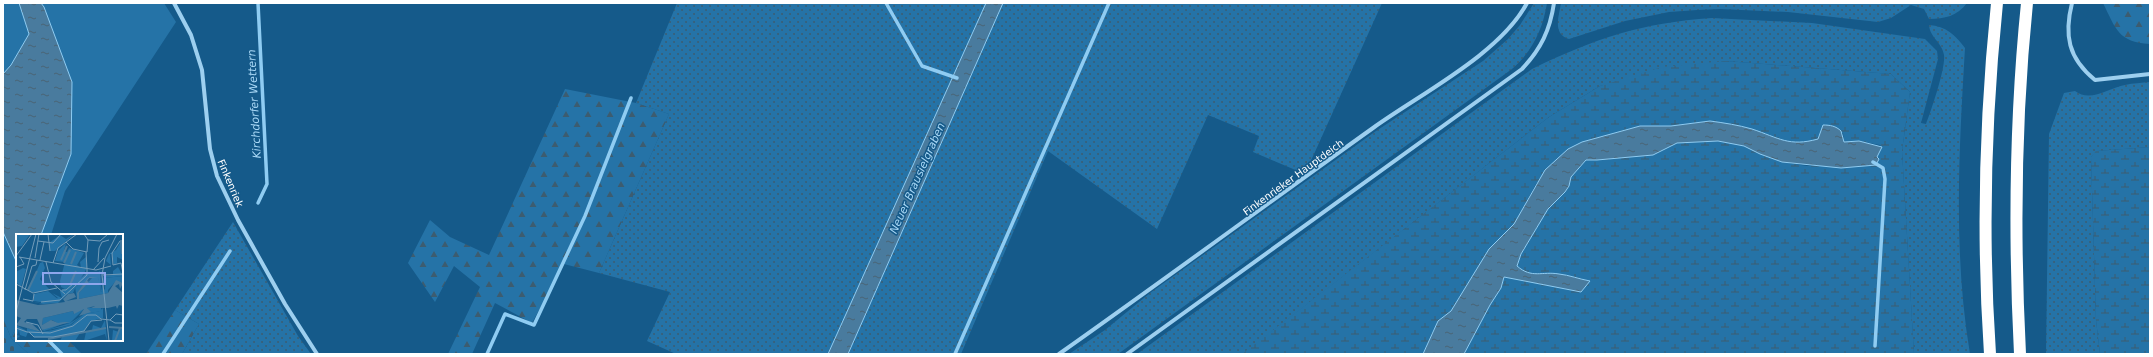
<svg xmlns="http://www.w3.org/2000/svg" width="2153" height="357" font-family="'DejaVu Sans',sans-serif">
	<defs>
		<pattern id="grass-dots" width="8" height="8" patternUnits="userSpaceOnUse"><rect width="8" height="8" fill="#2573a7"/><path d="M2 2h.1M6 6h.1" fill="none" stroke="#3c5c70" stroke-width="1.8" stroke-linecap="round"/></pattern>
		<pattern id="forest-firs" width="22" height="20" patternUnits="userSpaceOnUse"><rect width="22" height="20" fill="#2573a7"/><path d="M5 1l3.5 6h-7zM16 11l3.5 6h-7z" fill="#3c5c70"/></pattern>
		<pattern id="wetland-marsh" width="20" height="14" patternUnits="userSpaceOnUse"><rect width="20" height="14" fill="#2573a7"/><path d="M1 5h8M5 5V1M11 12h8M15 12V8" fill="none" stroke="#3c5c70"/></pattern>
		<pattern id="cemetery-stones" width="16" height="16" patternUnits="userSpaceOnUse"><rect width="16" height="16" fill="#2573a7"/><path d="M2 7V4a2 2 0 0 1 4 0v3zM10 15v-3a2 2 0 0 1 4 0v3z" fill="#3c5c70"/></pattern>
		<pattern id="water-ripples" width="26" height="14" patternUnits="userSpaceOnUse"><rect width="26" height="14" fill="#497b9e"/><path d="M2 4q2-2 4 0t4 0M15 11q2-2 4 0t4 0" fill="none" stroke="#4a6475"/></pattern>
	</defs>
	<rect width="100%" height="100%" fill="#155a8a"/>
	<!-- grass -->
	<g fill="url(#grass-dots)">
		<polygon points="677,3 986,3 828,354 676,354 647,341 670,292 599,273 669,114 636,103"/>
		<polygon points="1003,3 1382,3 1305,174 1253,152 1259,136 1208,115 1157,229 1048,151 961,354 848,354"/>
		<path d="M 1534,3 L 1547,3 C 1543,29 1532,52 1512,69 L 1118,354 L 1069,354 L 1105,330 L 1150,293 L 1376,131 L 1483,61 L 1508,39 L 1520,25 Z"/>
		<path d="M 1561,3 L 1967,3 C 1957,16 1945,19 1929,19 L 1924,9 L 1911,5 L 1891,18 L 1878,22 L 1788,12 L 1720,9 L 1697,10 L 1669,12 L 1625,21 L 1569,39 C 1552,34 1559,16 1561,3 Z"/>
		<path d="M 1712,18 L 1812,23 L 1925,39 L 1937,51 L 1938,59 L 1921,123 L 1926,124 C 1931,111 1946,67 1944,55 C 1942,42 1930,38 1929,25 C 1946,26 1955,35 1965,48 C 1959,150 1953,253 1970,354 L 1914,354 L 1902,151 L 1910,92 L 1891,74 L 1726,61 L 1600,86 L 1549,117 L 1243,354 L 1137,354 L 1532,69 C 1596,38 1641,23 1712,18 Z"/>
		<path d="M 2150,82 L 2150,147 L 2097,151 L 2091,157 L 2096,320 L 2100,354 L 2046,354 L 2049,134 L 2064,93 L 2075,91 C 2090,103 2109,88 2125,85 C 2133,83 2142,83 2150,82 Z"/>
		<polygon points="233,222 298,336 311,354 182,354 199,324 175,310"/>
	</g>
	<!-- forest -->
	<g fill="url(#forest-firs)">
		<path d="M 2103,3 L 2150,3 L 2150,44 C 2118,42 2116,29 2103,3 Z"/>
		<polygon points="565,89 636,103 669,114 599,273 564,264 532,323 495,303 472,354 448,354 480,287 454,266 435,302 408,263 430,220 450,237 489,255"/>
		<polygon points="175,310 199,324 182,354 146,354"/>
		<polygon points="17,325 17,340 68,340 82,354 29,354 11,338"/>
	</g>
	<!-- wetland -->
	<g fill="url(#wetland-marsh)">
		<path d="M 1726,61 L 1891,74 L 1910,92 L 1902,151 L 1914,354 L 1464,354 L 1490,305 L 1501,288 L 1504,277 L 1581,292 L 1589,281 C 1580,278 1566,274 1556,274 C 1540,273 1531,278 1517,266 L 1521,254 L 1548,209 L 1565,192 L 1569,186 L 1571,177 L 1586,160 L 1597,160 L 1653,155 L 1677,143 L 1718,141 L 1744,146 L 1782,162 L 1807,166 L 1876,165 L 1877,157 L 1882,147 L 1880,145 L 1859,141 L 1844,142 L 1843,133 L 1819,135 L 1818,139 L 1805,143 L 1794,143 L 1780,140 L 1736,125 L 1710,121 L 1671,126 L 1640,126 L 1582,142 L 1568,149 L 1536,184 L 1514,224 L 1489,249 L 1451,311 L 1438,321 L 1423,354 L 1242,354 L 1549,117 L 1600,86 L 1662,67 Z"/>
		<polygon points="2150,147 2150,354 2100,354 2096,320 2091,157 2096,151"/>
	</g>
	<!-- cemetery -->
	<polygon fill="url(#cemetery-stones)" points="3,318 11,338 29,354 3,354"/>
	<!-- green -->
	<g fill="#2573a7">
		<polygon points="3,3 19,3 29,34 11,65 3,74"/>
		<polygon points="41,3 164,3 176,22 65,191 51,235 41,235 71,154 44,7"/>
		<polygon points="3,232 17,263 17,325 11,338 3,318"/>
	</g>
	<!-- water -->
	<g fill="url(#water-ripples)" stroke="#8fccf2">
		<polygon points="19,3 41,3 44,7 72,82 71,154 41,235 17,235 17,263 3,232 3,74 11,65 29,34"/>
		<polygon points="986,3 1003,3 848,354 828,354"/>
		<path d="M 1710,121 C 1725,123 1738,125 1752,129 C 1779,138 1789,147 1818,139 L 1823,125 C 1830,125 1836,126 1841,131 L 1844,142 L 1859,141 L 1882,147 L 1877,157 L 1879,159 L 1876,165 L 1841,168 L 1782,162 L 1760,154 L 1744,146 L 1718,141 L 1677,143 L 1653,155 L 1597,160 L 1586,160 L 1571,177 L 1569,186 L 1565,192 L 1548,209 L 1521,254 L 1517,266 C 1532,279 1542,271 1559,274 C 1569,275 1579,279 1590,281 L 1581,292 L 1504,277 L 1501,288 L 1490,305 L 1464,354 L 1423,354 L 1438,321 L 1451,311 L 1489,249 L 1514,224 L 1545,170 L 1568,149 L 1582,142 L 1640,126 L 1671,126 Z"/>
	</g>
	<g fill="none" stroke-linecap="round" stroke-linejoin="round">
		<!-- stream -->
		<g stroke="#8fccf2" stroke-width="3.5">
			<polyline points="258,3 267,184 258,203"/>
			<polyline points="886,3 922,66 957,78"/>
			<polyline points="1873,162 1883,168 1885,179 1875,346"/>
			<polyline points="48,340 62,354"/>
			<polyline points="163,354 230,251"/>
			<polyline points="487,354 505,314 534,325 585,216 631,98"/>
			<polyline points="955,354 1109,3"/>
		</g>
		<!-- street -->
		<g stroke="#9dcfef" stroke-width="4">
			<polyline points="174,3 191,35 202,70 210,149 217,176 238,220 285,304 317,354"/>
			<path d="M 2072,3 C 2064,35 2068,58 2095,80 L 2150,74"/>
			<path d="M 1059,354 C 1164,280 1268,203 1373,128 C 1420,94 1500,54 1527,3"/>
			<path d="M 1127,354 L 1522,69 C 1541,49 1550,30 1554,3"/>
		</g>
		<!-- highway -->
		<g stroke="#fff" stroke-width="12">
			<path d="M 1990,354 C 1982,237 1985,120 1997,3"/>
			<path d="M 2020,354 C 2014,237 2015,120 2027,3"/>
		</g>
	</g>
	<g text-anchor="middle" stroke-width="3" stroke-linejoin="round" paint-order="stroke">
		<!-- street labels -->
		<g font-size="10" fill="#fff" stroke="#155a8a">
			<text transform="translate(1293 177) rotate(-36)" y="4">Finkenrieker Hauptdeich</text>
			<text transform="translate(231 183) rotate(67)" y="4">Finkenriek</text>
		</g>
		<!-- water labels -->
		<g font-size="11" font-style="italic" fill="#a9d8f6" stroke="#155a8a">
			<text transform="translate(254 104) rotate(-93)" y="4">Kirchdorfer Wettern</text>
			<text transform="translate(917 178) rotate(-66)" y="4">Neuer Brausielgraben</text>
		</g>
	</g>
	<!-- overview -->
	<g transform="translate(16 234)">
		<rect width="107" height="107" fill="#155a8a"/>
		<path d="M 107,4 L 107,26 L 101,23 L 101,29 L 98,31 L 96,20 L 94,20 L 95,31 L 90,27 L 93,20 L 100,16 ZM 50,9 L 48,17 L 51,18 L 53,14 L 68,19 L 61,31 L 65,34 L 64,28 L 70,23 L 71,34 L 65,44 L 72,38 L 81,39 L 84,37 L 85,57 L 88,42 L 97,41 L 97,37 L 102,33 L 107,42 L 88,44 L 87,57 L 85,58 L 82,44 L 73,42 L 60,52 L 57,59 L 51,60 L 42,69 L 27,70 L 5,65 L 24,69 L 42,64 L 36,59 L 46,64 L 44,57 L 49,55 L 45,53 L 44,47 L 49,28 L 39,27 L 42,17 ZM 87,74 L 87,84 L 75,87 L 68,97 L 37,103 L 18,103 L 12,98 L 10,103 L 4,101 L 3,95 L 2,99 L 1,101 L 4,102 L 0,105 L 0,91 L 11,97 L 11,94 L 25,98 L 37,96 L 55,91 L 68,80 L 84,77 ZM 89,86 L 91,107 L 89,100 L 68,107 L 70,98 L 76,96 L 77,91 L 85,94 Z" fill="#2573a7"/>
		<path d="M 80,72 L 73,74 L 85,74 L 86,77 L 68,80 L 54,91 L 28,97 L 54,89 L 73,77 L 71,74 Z" fill="#2573a7"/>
		<path d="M 80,41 L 82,42 L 85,58 L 89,55 L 88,44 L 107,42 L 107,49 L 100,47 L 92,56 L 92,59 L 63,65 L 63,59 L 76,44 L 73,44 L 62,58 L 61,65 L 59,53 L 73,42 ZM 68,75 L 54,89 L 46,90 L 34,95 L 28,97 L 26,96 L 41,89 L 36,86 L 26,91 L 27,84 L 57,77 L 58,80 L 58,77 Z" fill="#2573a7"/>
		<path d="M 27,28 L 29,34 L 24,45 L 33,55 L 20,59 L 12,57 L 24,29 ZM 32,57 L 43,66 L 30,69 L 18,67 L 18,60 Z" fill="#2573a7"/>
		<path d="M 0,0 L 14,0 L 6,12 L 0,13 ZM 58,0 L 39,17 L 34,17 L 33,9 L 44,1 L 50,5 ZM 7,34 L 10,35 L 5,53 L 1,49 L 0,38 ZM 104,94 L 107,94 L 107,107 L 96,107 L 97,96 L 103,98 ZM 64,99 L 59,107 L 44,107 L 46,103 Z" fill="#2573a7"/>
		<path d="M 74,43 L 82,44 L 73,44 L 71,47 L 73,48 L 63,59 L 63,65 L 92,59 L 100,46 L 107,49 L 104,55 L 103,50 L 99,52 L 107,59 L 107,72 L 103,71 L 101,75 L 100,72 L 92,74 L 75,74 L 79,72 L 71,74 L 75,78 L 63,82 L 68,75 L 58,80 L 57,77 L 27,84 L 26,91 L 35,86 L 42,89 L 48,88 L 54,88 L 26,96 L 21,85 L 11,85 L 8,88 L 16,90 L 25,98 L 0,91 L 5,84 L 0,82 L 0,66 L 22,71 L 34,70 L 49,68 L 47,65 L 52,60 L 58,59 L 60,63 L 50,67 L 61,65 L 61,59 L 72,44 Z" fill="#497b9e"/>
		<path fill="none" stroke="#497b9e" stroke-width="2" d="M 105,6 L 106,20M 45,26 L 51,12M 48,29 L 54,16M 55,30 L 60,18M 54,51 L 60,37M 12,56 L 21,37M 93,93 L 107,94M 32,105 L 90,94M 99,107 L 104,94"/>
		<path fill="none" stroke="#739cb9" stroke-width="1" d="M 32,0 L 34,17M 68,0 L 72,6 L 84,7 L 92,0M 22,7 L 37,9 L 45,0M 50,8 L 57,15 L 71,18M 70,18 L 71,35M 71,18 L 72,6M 0,22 L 16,0M 3,23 L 80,36 L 95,32M 19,24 L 23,0M 24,26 L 28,8M 30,28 L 35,48 L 49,60M 82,28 L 83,14 L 86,8 L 93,6M 37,29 L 42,14 L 61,0M 97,31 L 96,19 L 104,7M 97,31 L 105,29 L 107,39M 0,33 L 8,30 L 4,23M 77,36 L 88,24M 87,41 L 107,40M 0,50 L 17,59 L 41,54M 9,56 L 16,32 L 20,31 L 21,26M 46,56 L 50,56 L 58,49M 7,65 L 17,67 L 18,60M 25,68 L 44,66 L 71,41 L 71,35M 0,78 L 20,0M 94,86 L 100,80 L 107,81M 94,86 L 99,89 L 107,89M 10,88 L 22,91 L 27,100M 0,94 L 11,98 L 34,99 L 57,92 L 71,81 L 80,81 L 85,85 L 94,86M 13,98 L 18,103 L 37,103 L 68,97 L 75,87 L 86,86M 93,107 L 86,41 L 89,24 L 101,0"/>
		<path fill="#8ea6ec" fill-opacity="0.15" stroke="#8ea6ec" stroke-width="2" d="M 27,39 L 89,39 L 89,50 L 27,50 Z"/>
		<rect width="107" height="107" fill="none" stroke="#fff" stroke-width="2"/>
	</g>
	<!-- border -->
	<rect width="2153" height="357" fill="none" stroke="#ffffff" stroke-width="8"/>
</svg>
